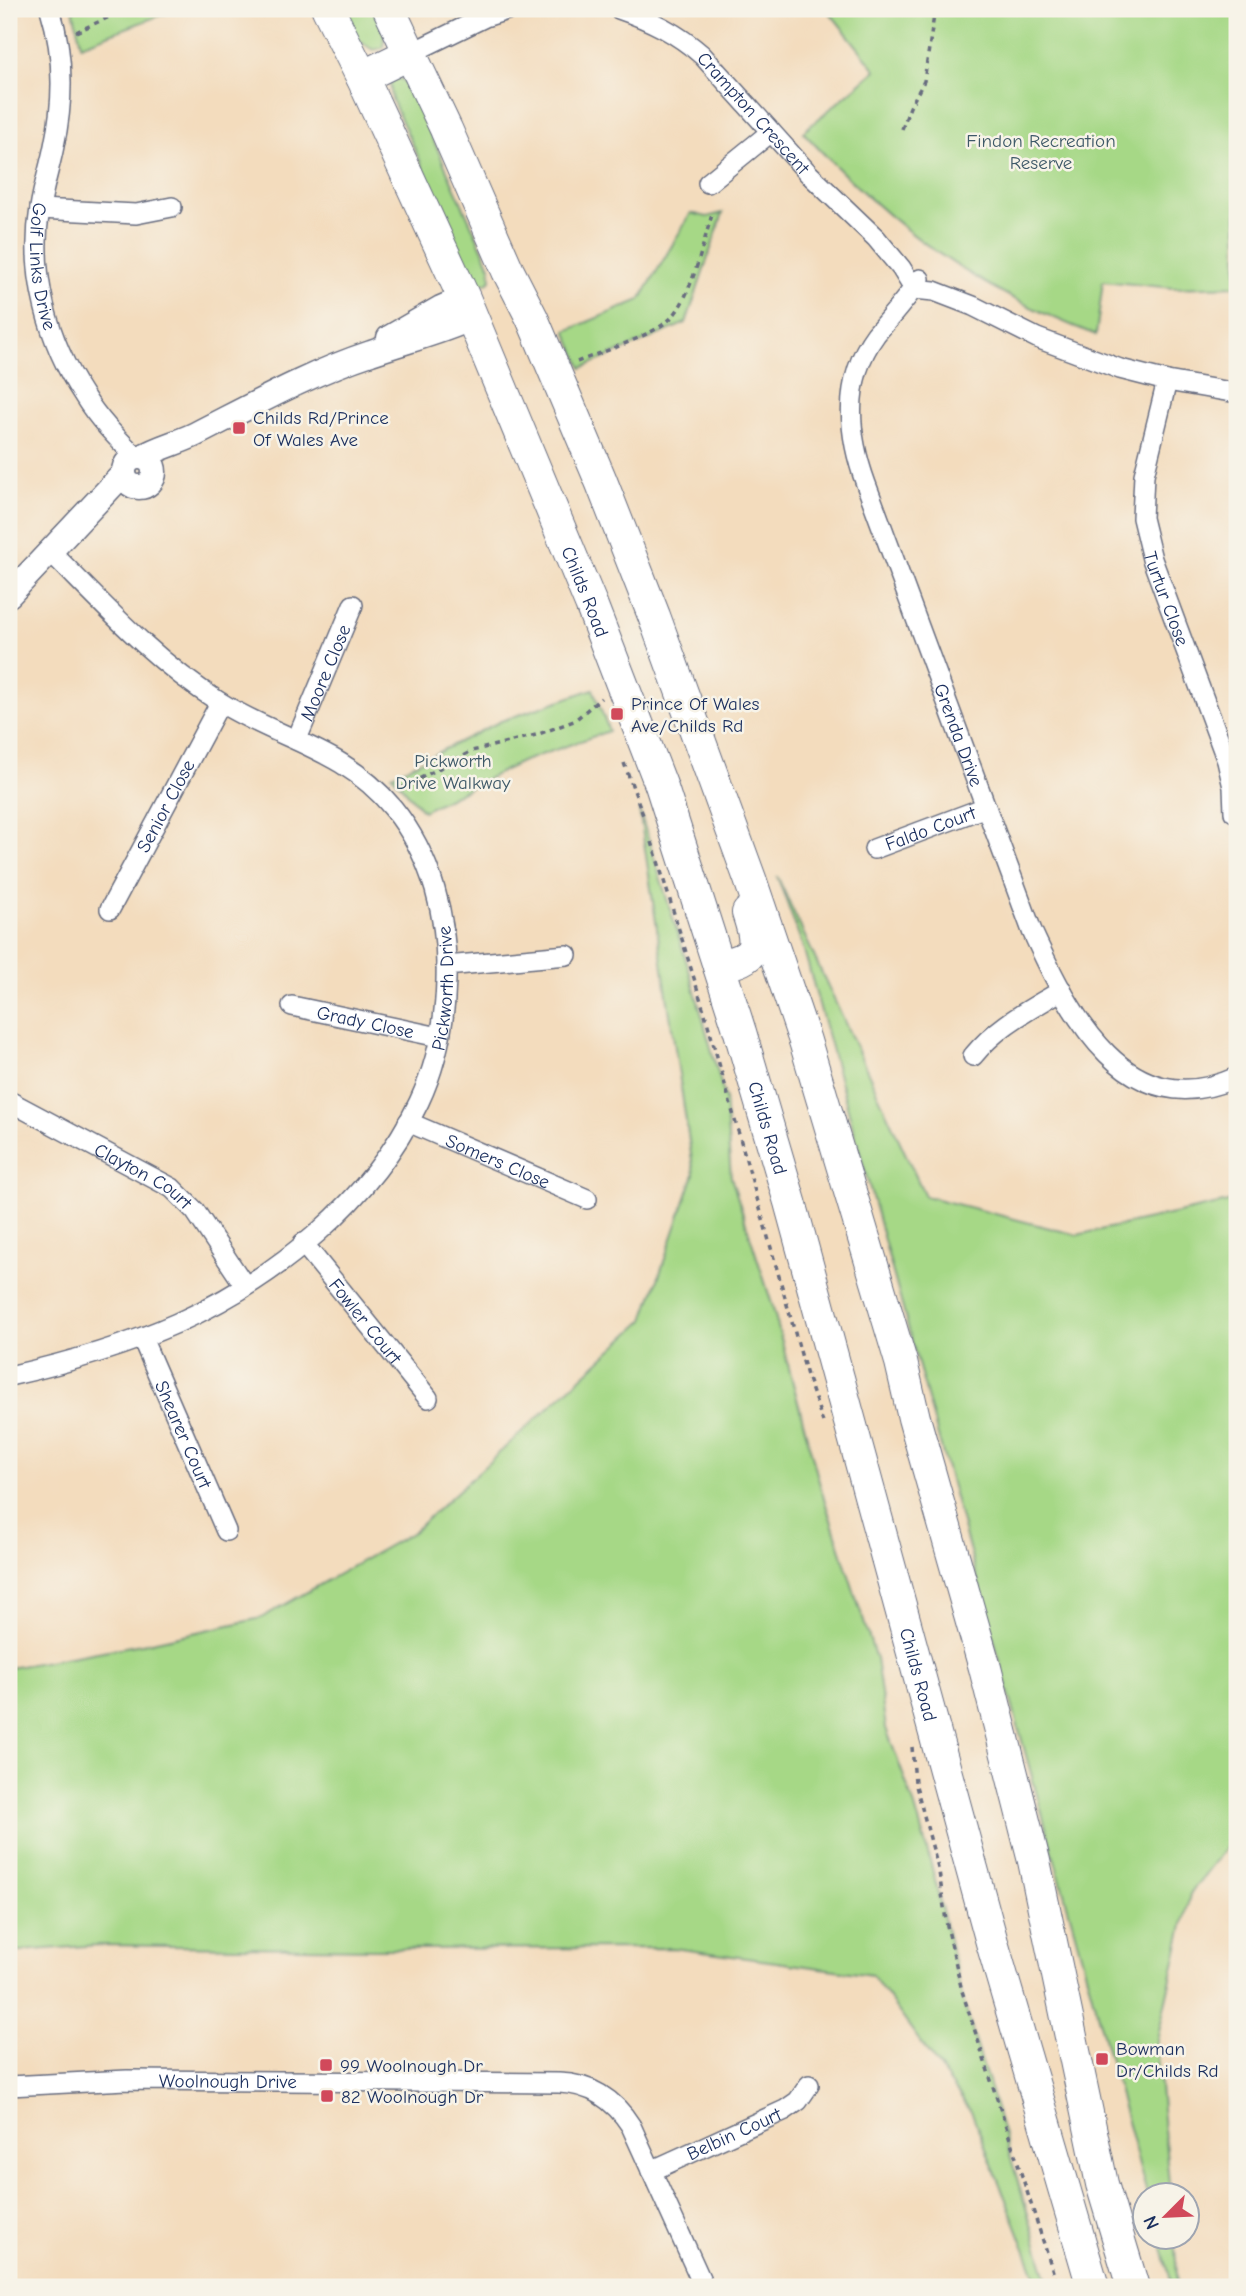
<svg xmlns="http://www.w3.org/2000/svg" width="1246" height="2296" font-family="'Comic Neue',sans-serif">
	<rect width="100%" height="100%" fill="#f7f3e8"/>
	<filter id="ink" filterUnits="userSpaceOnUse"><feTurbulence type="fractalNoise" baseFrequency=".0143" numOctaves="2"/><feDisplacementMap in="SourceGraphic" scale="14" xChannelSelector="R" yChannelSelector="G"/><feConvolveMatrix kernelMatrix="1 2 1 2 8 2 1 2 1" color-interpolation-filters="sRGB"/></filter>
	<filter id="wash" filterUnits="userSpaceOnUse"><feTurbulence type="fractalNoise" baseFrequency=".00686" numOctaves="4" result="noise"/><feDisplacementMap in="SourceGraphic" scale="28" xChannelSelector="R" yChannelSelector="G"/><feGaussianBlur stdDeviation="1.57" result="paint"/><feColorMatrix in="noise" values="0 0 0 0 0 0 0 0 0 0 0 0 0 0 0 0 0 1.4 0 .05"/><feComposite in="paint" operator="in"/></filter>
	<g filter="url(#wash)">
		<rect width="100%" height="100%" fill="#f3dcbd"/>
		<!-- green -->
		<g fill="#a6d886" stroke="#608472" stroke-width="2">
			<polygon points="73,9 177,9 81,45"/>
			<polygon points="339,9 379,9 385,26 383,48 373,50 357,39"/>
			<path d="M 827,9 L 1237,9 L 1237,286 L 1173,288 L 1103,281 L 1096,335 C 972,288 892,228 803,132 L 876,70 Z"/>
			<polygon points="397,78 403,80 419,99 427,126 490,266 491,280 486,284 478,282 467,274 454,252 421,163 392,100 390,82"/>
			<polygon points="691,213 707,217 723,213 686,323 582,368 566,331 640,300"/>
			<polygon points="593,689 609,731 521,762 423,811 392,775 501,721"/>
			<polygon points="639,809 690,973 725,1098 731,1177 772,1304 821,1489 876,1659 886,1728 915,1807 932,1868 963,2000 1050,2287 1040,2287 972,2113 872,1975 673,1948 372,1949 98,1945 9,1952 9,1668 147,1643 261,1618 413,1532 644,1320 694,1174"/>
			<polygon points="777,876 925,1196 1077,1235 1237,1200 1237,1833 1190,1894 1156,2044 1170,2194 1147,2194 804,950"/>
			<polygon points="1159,2237 1174,2237 1178,2287 1173,2287"/>
		</g>
	</g>
	<g filter="url(#ink)">
		<g fill="none" stroke-linecap="round" stroke-linejoin="round">
			<!-- minor casing -->
			<g stroke="#676c7f" stroke-width="22">
				<g id="minor">
					<path id="s1" d="M 50,9 C 64,54 64,100 54,146 C 50,167 43,187 40,208 C 29,273 48,342 84,396 C 98,419 117,438 136,457"/>
					<path id="s2" d="M 619,9 C 651,20 677,33 702,55 L 809,174 L 876,238 L 901,268 L 914,289 L 934,291 L 973,306 L 1037,338 L 1120,369 L 1167,381 L 1237,393"/>
					<polyline points="411,53 485,17 510,9"/>
					<polyline points="708,183 771,132"/>
					<polyline points="40,209 136,214 172,207"/>
					<path id="s3" d="M 920,279 C 907,299 891,316 876,334 C 842,380 848,435 866,484 L 1032,931 C 1070,1014 1126,1127 1237,1077"/>
					<path id="s4" d="M 1167,381 L 1144,475 L 1142,518 L 1152,559 L 1227,761 L 1233,787 L 1234,812"/>
					<path id="s5" d="M 297,739 L 353,605"/>
					<path id="s6" d="M 874,849 L 986,807"/>
					<path id="s7" d="M 110,909 L 220,703"/>
					<polyline points="446,966 567,955"/>
					<path id="s8" d="M 292,1006 L 439,1037"/>
					<path d="M 973,1056 C 998,1025 1028,1011 1062,990"/>
					<path id="s9" d="M 9,1101 L 172,1188 L 195,1211 L 245,1286"/>
					<path id="s10" d="M 408,1122 L 587,1199"/>
					<path id="s11" d="M 303,1243 L 428,1398"/>
					<path id="s12" d="M 142,1338 L 226,1531"/>
					<path id="s13" d="M 9,1376 C 67,1363 123,1347 177,1323 C 275,1279 372,1201 419,1102 C 437,1064 445,1021 446,980 C 448,919 432,856 393,808 C 344,748 279,740 218,701 C 154,661 102,603 49,550"/>
					<path id="s14" d="M 9,2086 L 127,2080 L 559,2083 C 591,2084 614,2099 631,2126 L 704,2287"/>
					<path id="s15" d="M 651,2171 L 785,2110 L 798,2101 L 809,2085"/>
				</g>
			</g>
			<!-- tertiary casing -->
			<g stroke="#676c7f" stroke-width="27">
				<g id="tertiary">
					<polyline points="389,338 441,308 464,298"/>
					<path d="M 142,457 C 159,447 178,443 196,434 C 253,405 310,373 371,353 C 405,341 439,333 472,318"/>
					<circle cx="139" cy="472" r="15"/>
					<polyline points="9,595 124,473"/>
				</g>
			</g>
			<!-- primary casing -->
			<g stroke="#676c7f" stroke-width="34">
				<g id="primary">
					<path id="s16" d="M 328,9 L 362,77 L 464,298 L 591,604 L 661,785 L 740,1032 L 790,1202 L 993,1946 L 1093,2287"/>
					<polyline points="389,9 446,129 508,271 532,318 601,481 654,616 750,879 805,1041 901,1362 914,1418 985,1668 1034,1861 1102,2184 1133,2287"/>
					<polyline points="362,77 411,53"/>
					<path d="M 719,966 C 757,958 760,949 748,913"/>
				</g>
			</g>
			<!-- path -->
			<g stroke="#676c7f" stroke-width="3.5" stroke-dasharray="5 5" stroke-linecap="butt">
				<polyline points="76,32 127,9"/>
				<polyline points="902,129 910,107 924,81 935,9"/>
				<path d="M 577,362 C 604,351 650,337 670,319 C 691,300 703,242 712,215"/>
				<polyline points="624,763 643,815"/>
				<polyline points="402,788 472,751 536,735 574,721 601,698"/>
				<polyline points="652,842 705,1014 808,1379 823,1422"/>
				<polyline points="912,1747 915,1782 939,1872 946,1921 962,1991 1058,2287"/>
			</g>
			<!-- minor -->
			<use href="#minor" stroke="#fff" stroke-width="19"/>
			<!-- tertiary -->
			<use href="#tertiary" stroke="#fff" stroke-width="24"/>
			<!-- primary -->
			<use href="#primary" stroke="#fff" stroke-width="32"/>
		</g>
	</g>
	<!-- markers -->
	<g fill="#d1495b" stroke="#f7f3e8" stroke-width="2.5">
		<rect x="232" y="421" width="14" height="14" rx="3.5"/>
		<rect x="610" y="707" width="14" height="14" rx="3.5"/>
		<rect x="1095" y="2052" width="14" height="14" rx="3.5"/>
		<rect x="319" y="2058" width="14" height="14" rx="3.5"/>
		<rect x="320" y="2089" width="14" height="14" rx="3.5"/>
	</g>
	<g text-anchor="middle" stroke-width="5" stroke-linejoin="round" paint-order="stroke">
		<!-- street labels -->
		<g font-size="19" fill="#1b2f5e" stroke="#f7f3e8">
			<text dy="7" stroke="none"><textPath href="#s2" startOffset="173">Crampton Crescent</textPath></text>
			<text dy="7" stroke="none"><textPath href="#s1" startOffset="261">Golf Links Drive</textPath></text>
			<text dy="7" stroke="none"><textPath href="#s16" startOffset="637">Childs Road</textPath></text>
			<text dy="7" stroke="none"><textPath href="#s4" startOffset="224">Turtur Close</textPath></text>
			<text dy="7" stroke="none"><textPath href="#s5" startOffset="72">Moore Close</textPath></text>
			<text dy="7" stroke="none"><textPath href="#s3" startOffset="495">Grenda Drive</textPath></text>
			<text dy="7" stroke="none"><textPath href="#s7" startOffset="117">Senior Close</textPath></text>
			<text dy="7" stroke="none"><textPath href="#s6" startOffset="60">Faldo Court</textPath></text>
			<text dy="7" stroke="none"><textPath href="#s13" startOffset="628">Pickworth Drive</textPath></text>
			<text dy="7" stroke="none"><textPath href="#s8" startOffset="75">Grady Close</textPath></text>
			<text dy="7" stroke="none"><textPath href="#s16" startOffset="1204">Childs Road</textPath></text>
			<text dy="7" stroke="none"><textPath href="#s10" startOffset="98">Somers Close</textPath></text>
			<text dy="7" stroke="none"><textPath href="#s9" startOffset="154">Clayton Court</textPath></text>
			<text dy="7" stroke="none"><textPath href="#s11" startOffset="100">Fowler Court</textPath></text>
			<text dy="7" stroke="none"><textPath href="#s12" startOffset="105">Shearer Court</textPath></text>
			<text dy="7" stroke="none"><textPath href="#s16" startOffset="1771">Childs Road</textPath></text>
			<text dy="7" stroke="none"><textPath href="#s14" startOffset="219">Woolnough Drive</textPath></text>
			<text dy="7" stroke="none"><textPath href="#s15" startOffset="91">Belbin Court</textPath></text>
		</g>
		<!-- park labels -->
		<g font-size="19" fill="#3e5968" stroke="#f7f3e8">
			<text x="1041" y="147">Findon Recreation<tspan x="1041" dy="22">Reserve</tspan></text>
			<text x="453" y="767">Pickworth<tspan x="453" dy="22">Drive Walkway</tspan></text>
		</g>
		<!-- poi labels -->
		<g font-size="19" fill="#1b2f5e" stroke="#f7f3e8" text-anchor="start">
			<text x="253" y="424">Childs Rd/Prince<tspan x="253" dy="22">Of Wales Ave</tspan></text>
			<text x="631" y="710">Prince Of Wales<tspan x="631" dy="22">Ave/Childs Rd</tspan></text>
			<text x="1116" y="2055">Bowman<tspan x="1116" dy="22">Dr/Childs Rd</tspan></text>
			<text x="340" y="2072">99 Woolnough Dr</text>
			<text x="341" y="2103">82 Woolnough Dr</text>
		</g>
	</g>
	<!-- margin -->
	<rect width="1246" height="2296" fill="none" stroke="#f7f3e8" stroke-width="35"/>
	<!-- north arrow -->
	<g transform="translate(1166 2216) rotate(246)"><circle r="33" fill="#f7f3e8" stroke="#9fa5b1" stroke-width="2"/>
	<path d="M0-5L12 26L0 18L-12 26Z" fill="#d1495b"/>
	<text y="-10" font-size="19" font-weight="bold" text-anchor="middle" fill="#1b2f5e">N</text>
	</g>
</svg>
